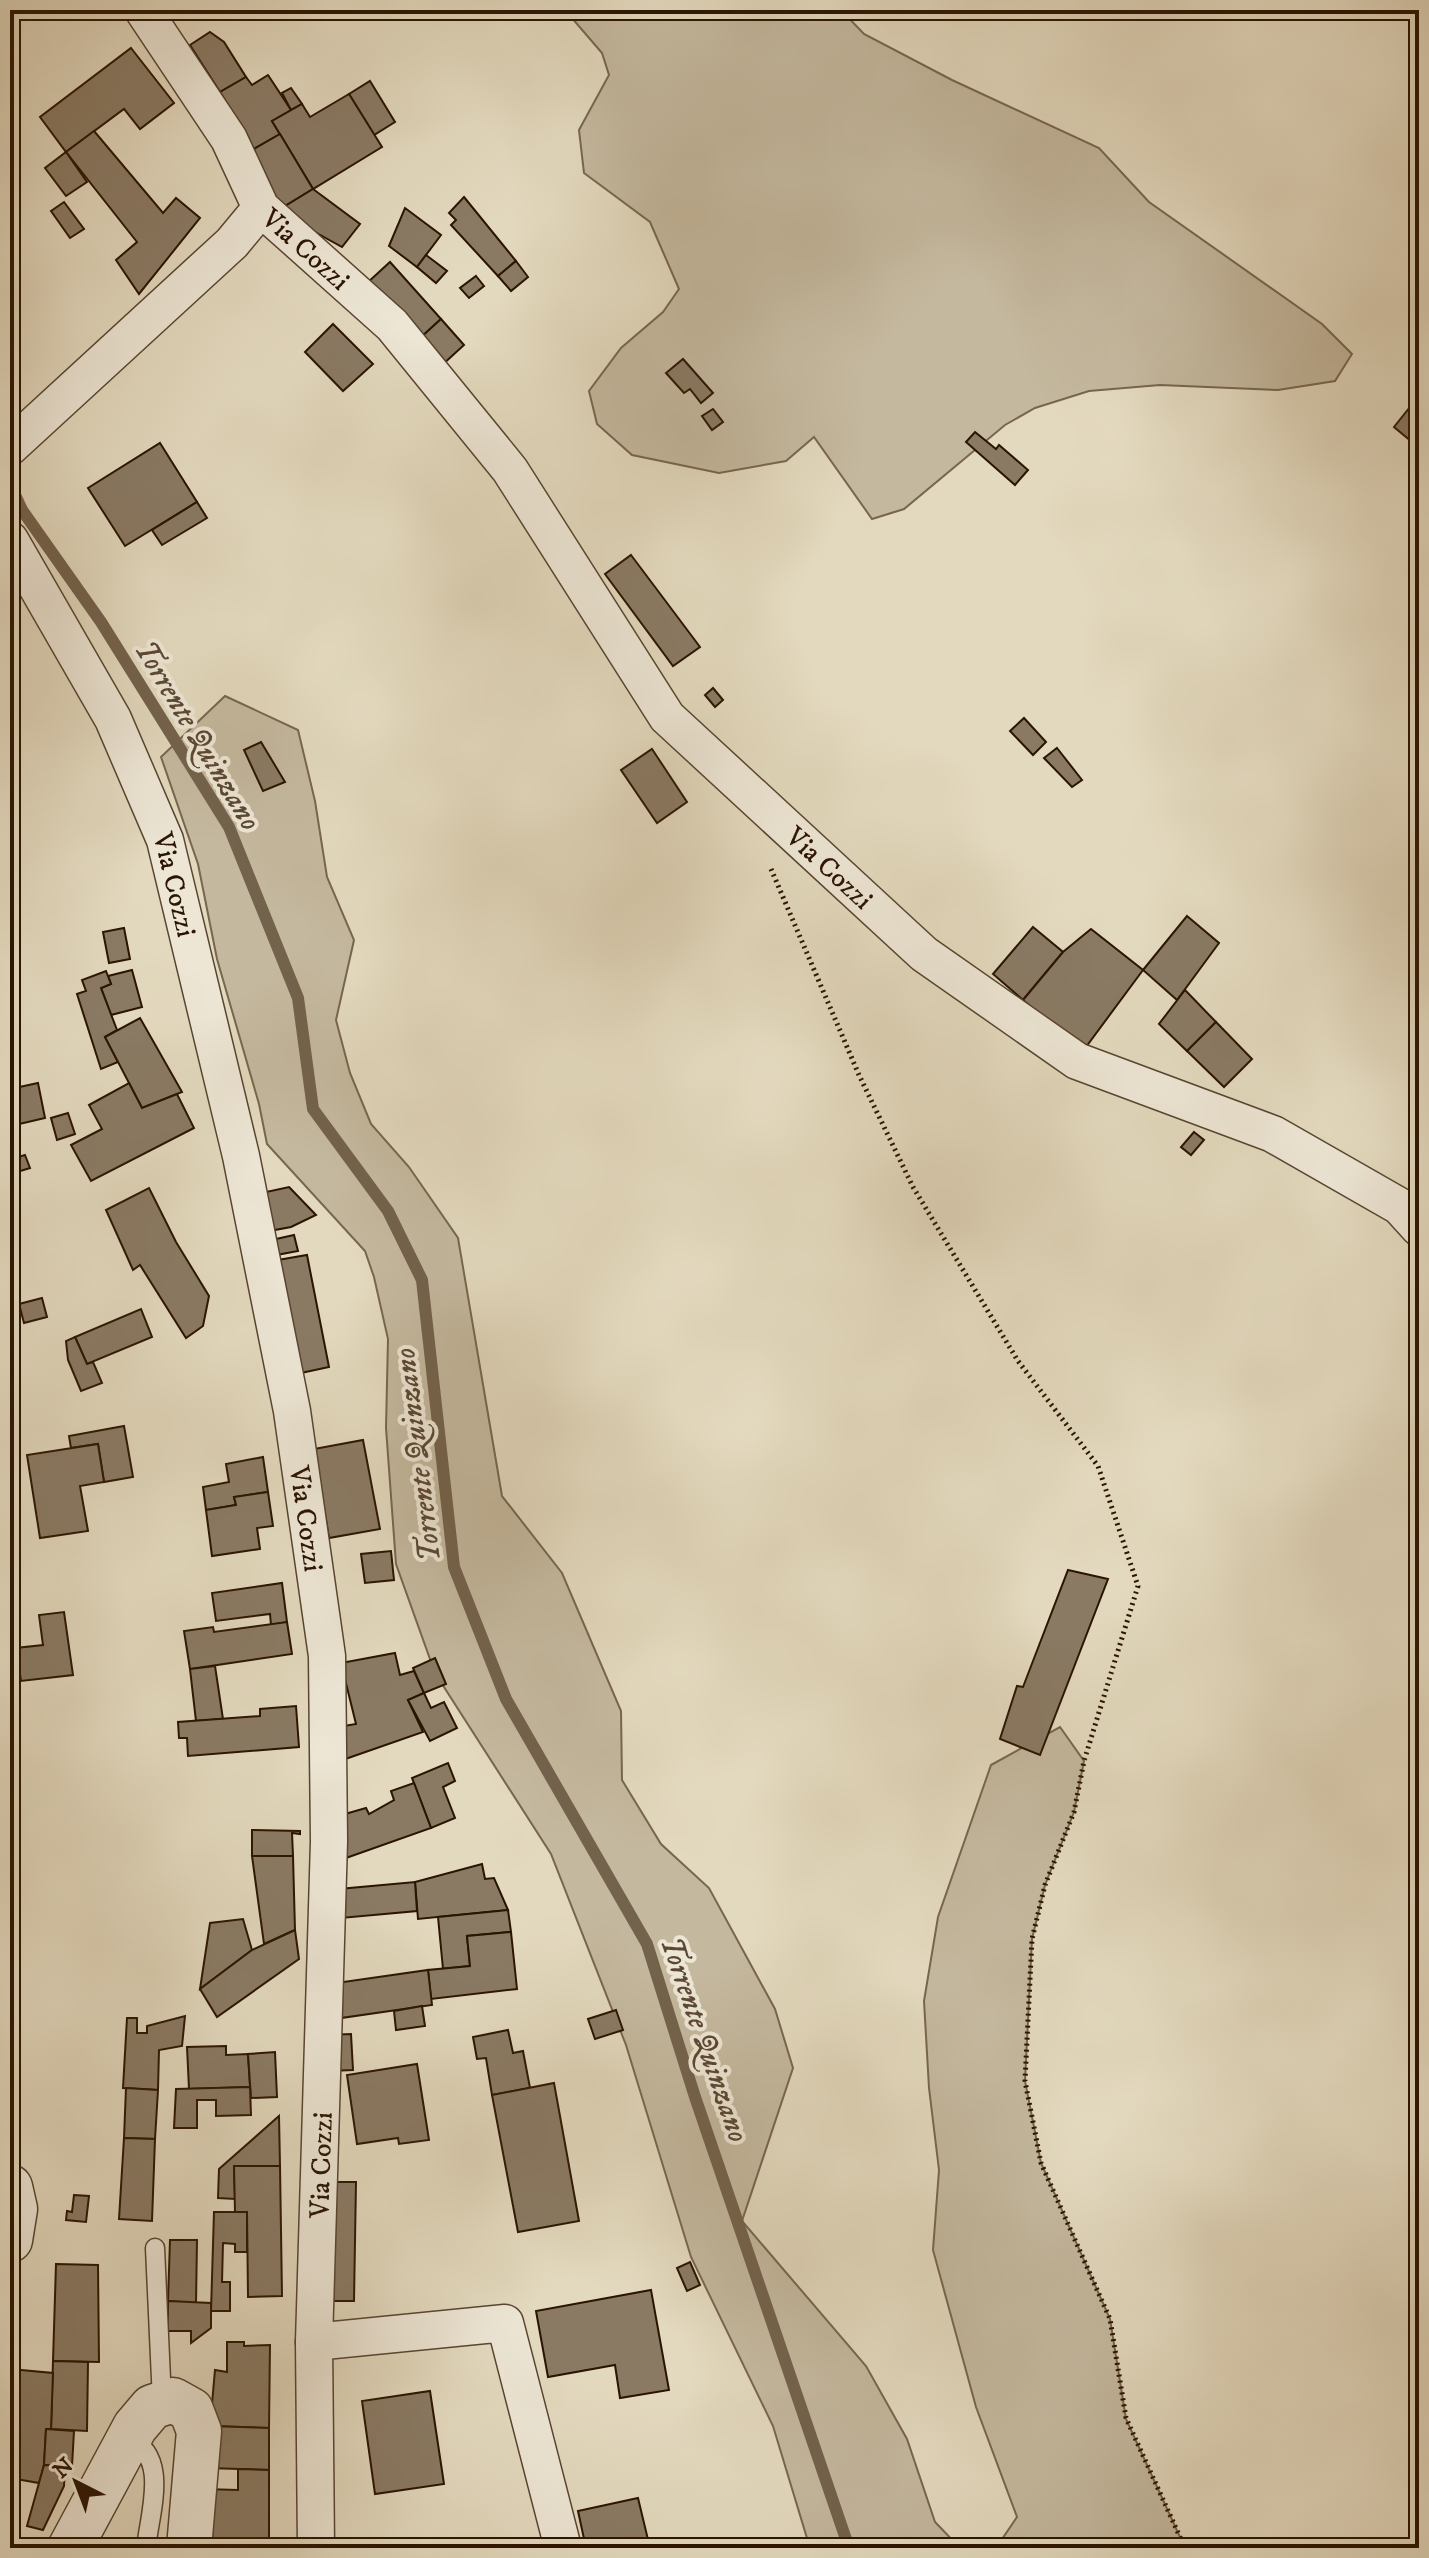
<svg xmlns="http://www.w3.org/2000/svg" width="1429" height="2558" font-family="'IM FELL DW Pica',serif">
	<rect width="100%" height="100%" fill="#e3d9be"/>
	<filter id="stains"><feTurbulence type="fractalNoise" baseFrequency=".0025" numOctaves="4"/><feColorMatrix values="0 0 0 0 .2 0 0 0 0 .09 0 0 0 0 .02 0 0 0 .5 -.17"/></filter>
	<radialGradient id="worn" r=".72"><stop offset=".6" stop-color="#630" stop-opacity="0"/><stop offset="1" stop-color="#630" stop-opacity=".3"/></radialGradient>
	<!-- green -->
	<g fill="#c4b89e" stroke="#776650" stroke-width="2">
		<polygon points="565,10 841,10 864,34 952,80 1099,148 1149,202 1322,324 1352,354 1335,381 1278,390 1160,385 1089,391 1035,408 1005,425 904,509 872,519 814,437 786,461 719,473 632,455 597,424 589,391 621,348 663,312 679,289 650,222 584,173 579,130 609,75 602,53"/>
		<polygon points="225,696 298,730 315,801 327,877 354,940 336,1020 350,1073 371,1124 409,1167 458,1238 502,1496 562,1573 621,1711 622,1780 661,1844 709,1888 775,2009 793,2068 742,2221 866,2366 907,2439 935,2522 960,2548 810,2548 773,2426 691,2257 626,2045 551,1854 435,1673 396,1564 386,1428 388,1339 374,1277 365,1251 267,1144 259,1104 217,959 198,864 161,757"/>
		<polygon points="1060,1727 1084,1761 1074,1812 1045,1885 1032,1939 1025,2081 1041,2163 1110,2319 1126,2419 1185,2548 996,2548 1017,2517 976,2407 933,2250 939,2170 929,2088 924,2001 938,1917 991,1765"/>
	</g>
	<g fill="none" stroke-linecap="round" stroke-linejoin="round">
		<!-- stream -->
		<polyline stroke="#73624c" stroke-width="12" points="10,484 22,510 101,622 229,827 298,998 313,1109 388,1211 422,1280 454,1567 506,1699 647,1944 695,2097 849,2548"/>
	</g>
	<!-- building -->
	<g fill="#8a7a64" stroke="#2a1402" stroke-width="2">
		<polygon points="210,32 224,42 246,77 220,92 190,45"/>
		<polygon points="131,48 174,103 140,129 124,109 66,152 40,117"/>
		<polygon points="268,75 291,110 272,121 280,134 254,149 220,92 246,77 252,85"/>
		<polygon points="370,81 395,122 374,135 349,94"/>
		<polygon points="291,88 302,104 291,110 282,93"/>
		<polygon points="349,94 382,147 313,189 272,121 302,104 310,117"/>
		<polygon points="94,131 163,213 176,198 200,218 139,294 116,260 137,242 66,152"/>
		<polygon points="280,134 313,189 277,211 258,171 254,149"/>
		<polygon points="66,152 87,182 66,196 45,168"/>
		<polygon points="313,189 360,224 342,247 277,211"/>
		<polygon points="464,197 516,261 498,276 451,225 456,220 449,213"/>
		<polygon points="64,202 84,229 70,238 51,211"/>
		<polygon points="405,208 441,235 417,267 389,246"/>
		<polygon points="426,255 447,271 436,283 417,267"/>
		<polygon points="516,261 528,277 511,291 498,276"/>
		<polygon points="390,262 441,319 418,340 367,283"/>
		<polygon points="476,276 484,286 469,298 460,288"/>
		<polygon points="441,319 464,345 441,366 418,340"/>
		<polygon points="333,324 373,364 343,391 305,352"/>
		<polygon points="683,359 713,393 701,403 690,389 684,393 666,373"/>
		<polygon points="1414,402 1419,407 1418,447 1394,427"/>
		<polygon points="713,409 723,422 712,430 702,416"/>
		<polygon points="975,432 996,449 999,445 1028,470 1015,485 966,442"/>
		<polygon points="160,443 197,502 125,546 88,488"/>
		<polygon points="197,502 207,518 162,545 152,530"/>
		<polygon points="631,555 700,647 673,666 605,574"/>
		<polygon points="713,688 723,700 715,707 705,695"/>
		<polygon points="1024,718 1046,742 1033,755 1010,731"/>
		<polygon points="261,742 285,782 263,791 244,750"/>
		<polygon points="1057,748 1082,780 1072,787 1044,758"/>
		<polygon points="652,749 687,802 657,823 621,770"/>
		<polygon points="1187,916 1219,943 1177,1000 1143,970"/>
		<polygon points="1033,927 1063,952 1023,1000 993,974"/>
		<polygon points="124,928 130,959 109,963 103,932"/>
		<polygon points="1091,929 1143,970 1083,1051 1023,1000 1063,952"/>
		<polygon points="132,970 142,1007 111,1015 101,988 111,984 108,976"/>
		<polygon points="106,971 111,984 101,988 117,1030 105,1037 118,1062 101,1069 77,994 86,991 82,980"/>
		<polygon points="1185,990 1216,1022 1187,1051 1159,1024"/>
		<polygon points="140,1018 182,1092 142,1108 105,1037"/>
		<polygon points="1216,1022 1252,1059 1224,1087 1187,1051"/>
		<polygon points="38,1083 45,1118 15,1125 10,1089"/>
		<polygon points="129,1083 142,1108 177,1094 194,1128 91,1181 71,1145 102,1129 89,1105"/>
		<polygon points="68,1113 75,1134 57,1140 51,1118"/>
		<polygon points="1194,1132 1204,1140 1191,1155 1181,1147"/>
		<polygon points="25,1155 30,1168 17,1172 12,1159"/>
		<polygon points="289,1187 316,1215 291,1227 264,1232 257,1194"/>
		<polygon points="149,1188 176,1242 209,1296 203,1326 186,1338 140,1265 133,1270 106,1210"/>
		<polygon points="294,1235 298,1251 271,1256 267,1241"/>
		<polygon points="307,1255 329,1367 287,1376 266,1262"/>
		<polygon points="42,1298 47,1317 24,1323 19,1304"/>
		<polygon points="141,1309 152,1337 87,1364 75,1337"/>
		<polygon points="75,1337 87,1364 93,1362 102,1383 81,1391 68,1360 66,1341"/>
		<polygon points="124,1426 133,1477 104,1482 98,1444 71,1448 69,1436"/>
		<polygon points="363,1440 380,1529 329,1538 314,1449"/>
		<polygon points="98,1444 104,1482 80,1486 88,1531 40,1538 27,1455"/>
		<polygon points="263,1457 268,1492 234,1497 236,1505 206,1510 203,1487 229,1482 226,1464"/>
		<polygon points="268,1492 273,1526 257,1528 260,1549 212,1556 206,1510 236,1505 234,1497"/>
		<polygon points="391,1551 394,1580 365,1583 361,1554"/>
		<polygon points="1068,1570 1108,1579 1040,1755 1000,1739 1017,1686 1023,1687"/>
		<polygon points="282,1583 287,1622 271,1625 270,1614 216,1621 212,1593"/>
		<polygon points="64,1612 73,1675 21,1681 16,1648 43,1645 39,1615"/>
		<polygon points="287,1622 292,1654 190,1669 184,1631 213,1627 214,1632"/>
		<polygon points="395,1653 400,1675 414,1671 424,1693 408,1700 423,1732 331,1764 332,1728 356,1724 341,1663"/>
		<polygon points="435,1658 446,1684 424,1693 413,1668"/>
		<polygon points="215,1666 223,1719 196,1721 190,1669"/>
		<polygon points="424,1693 431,1708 444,1702 457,1728 430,1741 408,1700"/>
		<polygon points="296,1706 299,1747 188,1756 187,1738 179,1738 178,1722 260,1716 260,1709"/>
		<polygon points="448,1763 455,1781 443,1787 455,1818 431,1828 412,1778"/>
		<polygon points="414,1783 431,1828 329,1864 331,1818 366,1808 369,1814 394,1800 391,1791"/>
		<polygon points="252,1830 300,1831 300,1834 292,1833 293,1856 252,1856"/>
		<polygon points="252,1856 293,1856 295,1930 264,1944"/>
		<polygon points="482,1864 485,1879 494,1878 508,1910 418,1919 415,1882"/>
		<polygon points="415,1882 417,1911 341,1918 339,1889"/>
		<polygon points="508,1910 511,1932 467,1936 470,1966 443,1969 438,1917"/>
		<polygon points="243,1919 252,1950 200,1989 210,1923"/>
		<polygon points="295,1930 299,1959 217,2017 200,1989 252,1950"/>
		<polygon points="511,1932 517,1989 431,1999 428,1970 470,1966 467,1936"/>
		<polygon points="428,1970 432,2005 341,2018 336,1983"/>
		<polygon points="422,2006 425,2026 396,2030 394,2011"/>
		<polygon points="616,2010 623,2030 595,2039 588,2019"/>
		<polygon points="185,2016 182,2046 159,2050 158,2090 123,2088 127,2018 137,2018 137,2033 147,2033 147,2026"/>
		<polygon points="508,2030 513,2053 523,2051 530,2088 492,2095 486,2058 477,2059 473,2037"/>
		<polygon points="351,2034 353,2070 329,2071 327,2035"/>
		<polygon points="226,2046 226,2055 248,2054 250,2087 189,2089 187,2047"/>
		<polygon points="275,2052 277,2097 251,2098 248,2054"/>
		<polygon points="417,2064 429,2140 399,2144 398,2138 357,2144 347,2075"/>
		<polygon points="554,2083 579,2221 518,2232 492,2095"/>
		<polygon points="250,2087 251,2115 216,2116 216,2100 197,2100 197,2128 174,2128 176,2089"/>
		<polygon points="126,2088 158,2090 155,2139 124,2138"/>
		<polygon points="279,2116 280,2166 234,2166 235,2199 218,2198 219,2169"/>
		<polygon points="124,2138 155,2139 152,2221 119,2219"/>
		<polygon points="234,2166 280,2166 282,2296 248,2297 247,2212 235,2212"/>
		<polygon points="323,2182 356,2182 354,2301 321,2301"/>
		<polygon points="74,2195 89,2196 86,2222 66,2220 67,2211 72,2212"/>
		<polygon points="214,2212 247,2212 247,2252 235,2252 235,2244 223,2243 222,2282 230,2282 230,2311 211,2311"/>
		<polygon points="170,2240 197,2240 196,2303 168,2301"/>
		<polygon points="690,2262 700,2285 687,2291 677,2268"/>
		<polygon points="56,2264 98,2265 99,2362 53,2361"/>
		<polygon points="651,2290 669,2390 620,2398 615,2365 548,2377 536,2311"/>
		<polygon points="168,2301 211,2303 211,2328 191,2343 191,2331 168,2331"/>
		<polygon points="227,2342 244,2342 244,2346 270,2345 269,2428 210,2426 215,2370 227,2372"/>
		<polygon points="53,2361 88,2362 87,2431 51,2429"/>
		<polygon points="10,2369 53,2373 51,2429 46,2429 44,2465 39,2483 10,2478"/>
		<polygon points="430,2391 444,2484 375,2494 362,2401"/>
		<polygon points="210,2426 269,2428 269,2470 207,2468"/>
		<polygon points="46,2429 74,2431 72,2466 44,2465"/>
		<polygon points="44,2465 65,2466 64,2486 43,2530 27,2526"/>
		<polygon points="238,2469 269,2470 269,2543 208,2543 205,2489 238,2490"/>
		<polygon points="638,2498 650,2548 586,2548 578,2511"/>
		<polygon points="462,2539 464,2548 415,2548"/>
		<rect x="235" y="2543" width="47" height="5"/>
	</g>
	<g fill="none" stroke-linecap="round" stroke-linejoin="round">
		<!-- service casing -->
		<g stroke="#584531" stroke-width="21">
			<g id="service">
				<polyline points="155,2248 162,2401"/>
				<path d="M 128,2438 C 170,2456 150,2511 146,2548"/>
			</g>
		</g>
		<!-- minor casing -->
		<g stroke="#584531" stroke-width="39">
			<g id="minor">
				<path id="s1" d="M 143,10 L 229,139 L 261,208 L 392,325 L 510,470 L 667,717 L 924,954 L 1077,1061 L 1273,1134 L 1399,1206 L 1419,1228"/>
				<polyline points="10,447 232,243 261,208"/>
				<path id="s2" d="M 10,540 L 113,719 L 165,840 L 241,1156 L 292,1411 L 327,1656 L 329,1841 L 314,2342 L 316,2548"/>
				<polyline points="314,2342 505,2323 563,2548"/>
			</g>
		</g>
		<!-- tertiary casing -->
		<g stroke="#584531" stroke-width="47">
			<g id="tertiary">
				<polyline points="10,2187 15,2209 10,2240"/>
				<polyline points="70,2548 135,2427 152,2407 173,2400 191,2410 199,2431 189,2548"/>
			</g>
		</g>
		<!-- path -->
		<polyline stroke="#2a1402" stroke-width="5" stroke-dasharray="2 4" stroke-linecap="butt" points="771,869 859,1075 913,1187 1018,1361 1098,1466 1138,1586 1084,1761 1074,1812 1045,1885 1032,1939 1025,2081 1041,2163 1110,2319 1126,2418 1185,2548"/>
		<!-- service -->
		<use href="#service" stroke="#ede6d5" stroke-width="18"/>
		<!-- minor -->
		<use href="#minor" stroke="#ede6d5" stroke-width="36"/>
		<!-- tertiary -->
		<use href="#tertiary" stroke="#ede6d5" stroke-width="44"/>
	</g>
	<g text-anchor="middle" stroke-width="8" stroke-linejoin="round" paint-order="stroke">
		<!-- street labels -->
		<g font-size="28" fill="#2a1402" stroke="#ede6d5">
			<text dy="10" stroke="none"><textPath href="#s1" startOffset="292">Via Cozzi</textPath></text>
			<text dy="10" stroke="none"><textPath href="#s1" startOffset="1108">Via Cozzi</textPath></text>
			<text dy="10" stroke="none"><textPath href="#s2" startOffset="384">Via Cozzi</textPath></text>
			<text dy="10" stroke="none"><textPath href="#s2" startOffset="1032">Via Cozzi</textPath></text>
			<text transform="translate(320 2165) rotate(-88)" y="10">Via Cozzi</text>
		</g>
		<!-- water labels -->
		<g font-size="30" font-style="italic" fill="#5b4834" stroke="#ede6d5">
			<text transform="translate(198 735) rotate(59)" y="10">Torrente Quinzano</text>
			<text transform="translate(417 1455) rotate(-97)" y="10">Torrente Quinzano</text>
			<text transform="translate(705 2039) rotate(71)" y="10">Torrente Quinzano</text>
		</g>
	</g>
	<!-- margin -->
	<rect width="1429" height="2558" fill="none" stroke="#e3d9be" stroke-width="40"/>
	<rect x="12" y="12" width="1405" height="2534" fill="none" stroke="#2a1402" stroke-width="4"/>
	<rect x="20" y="20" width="1389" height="2518" fill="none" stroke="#2a1402" stroke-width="2"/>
	<!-- north arrow -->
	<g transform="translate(76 2482) rotate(318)" stroke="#ede6d5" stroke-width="6" paint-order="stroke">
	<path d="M0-6L14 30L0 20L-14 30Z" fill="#2a1402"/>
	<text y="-12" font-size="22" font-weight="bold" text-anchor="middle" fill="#2a1402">N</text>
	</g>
	<rect width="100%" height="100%" filter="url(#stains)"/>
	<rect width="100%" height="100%" fill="url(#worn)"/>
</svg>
